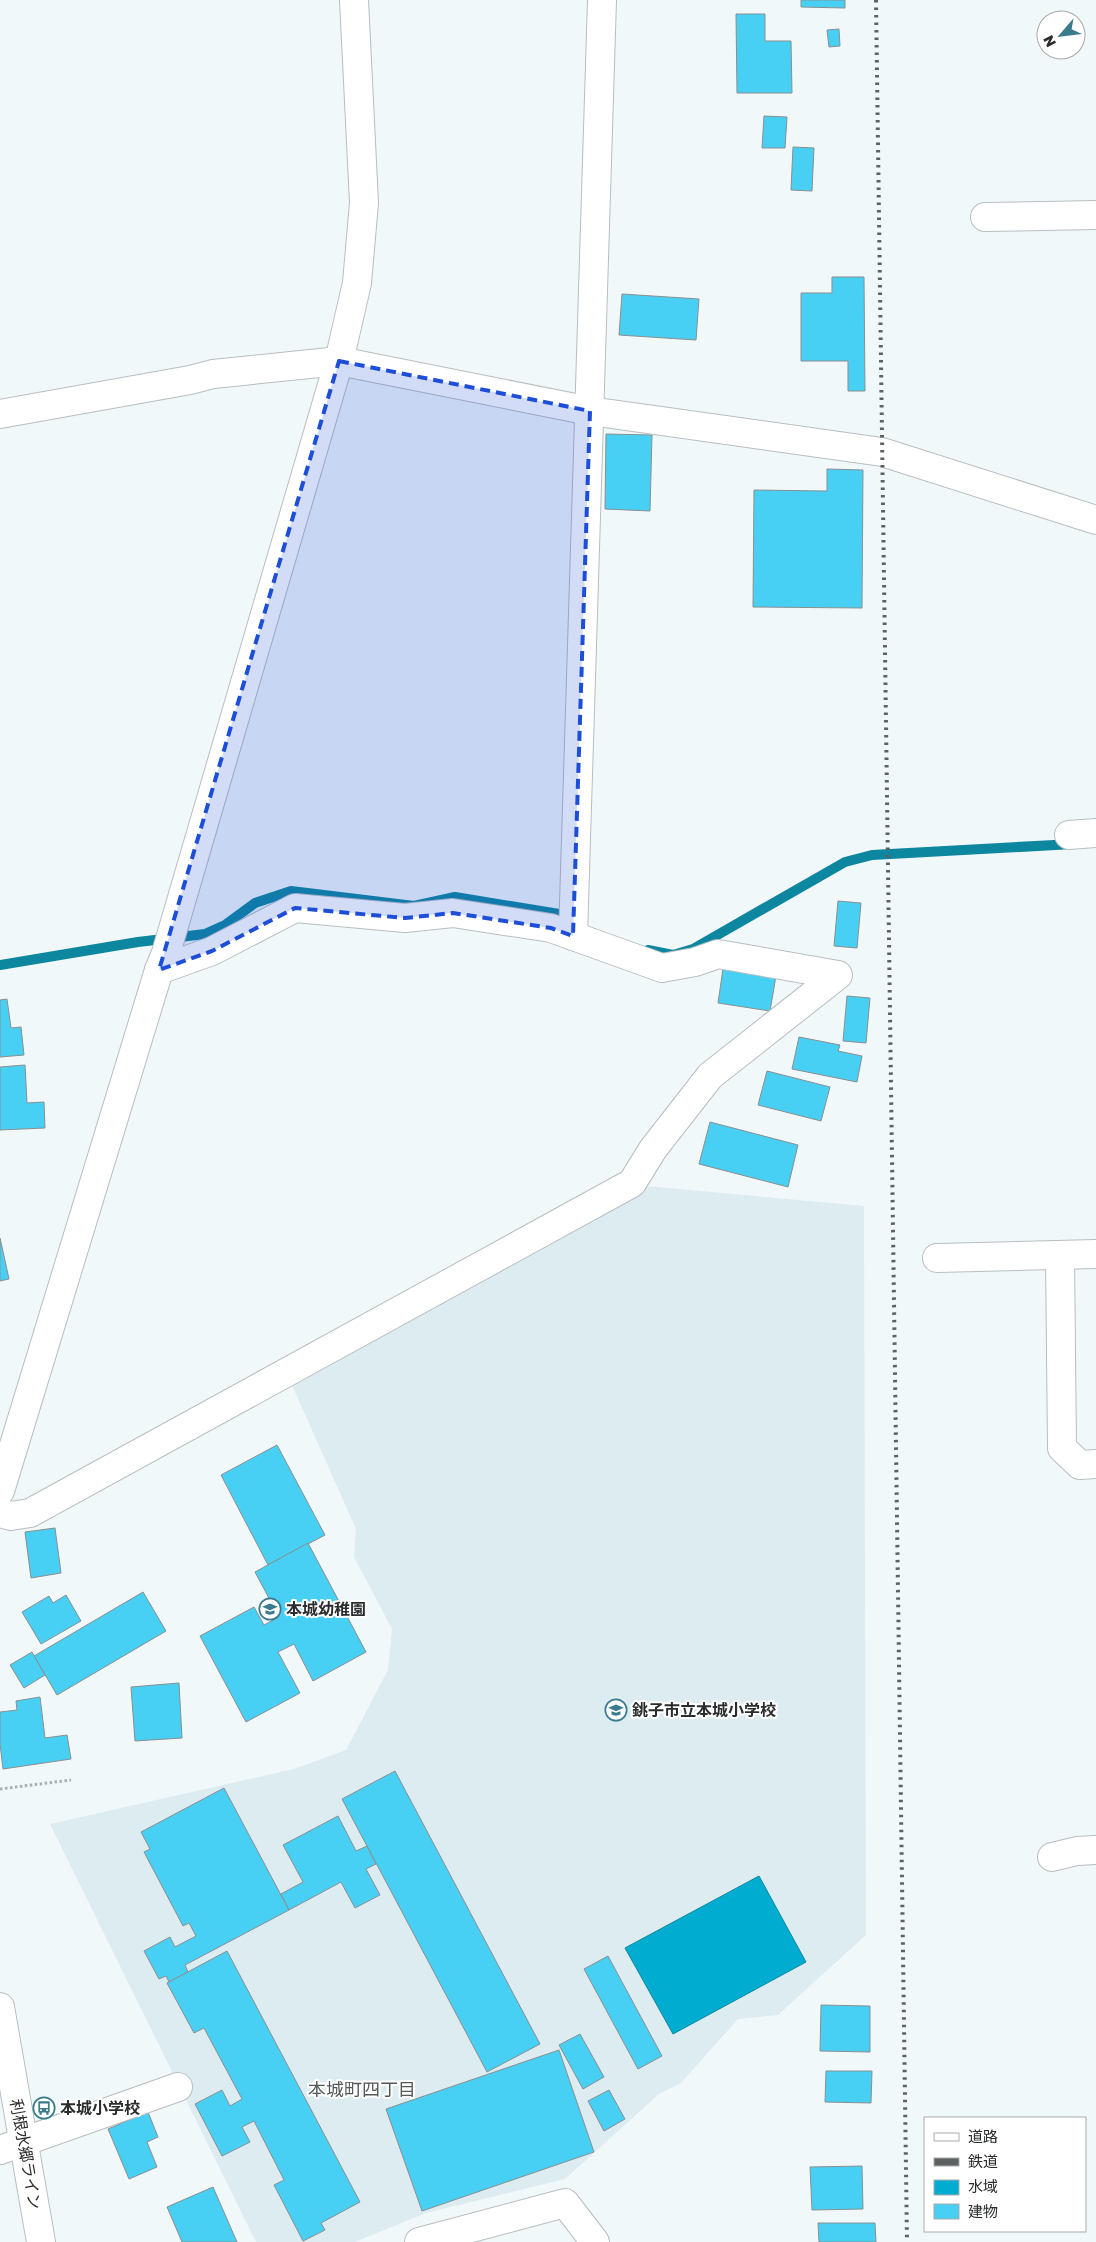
<svg xmlns="http://www.w3.org/2000/svg" width="1096" height="2242" font-family="'Golos Text','Noto Sans JP',sans-serif">
	<rect width="100%" height="100%" fill="#f1f8fa"/>
	<!-- built -->
	<polygon fill="#ddecf1" points="646,1186 864,1206 866,1935 778,2015 738,2019 681,2083 659,2094 565,2179 426,2213 355,2242 256,2242 50,1824 294,1769 346,1750 388,1670 392,1629 354,1557 356,1529 291,1383"/>
	<!-- water -->
	<polygon fill="#00add0" stroke="#0d869f" points="759,1876 806,1962 673,2034 625,1948"/>
	<g fill="none" stroke-linecap="round" stroke-linejoin="round">
		<!-- stream -->
		<g stroke="#0d869f" stroke-width="10">
			<polyline points="648,950 673,955 693,949 845,862 872,855 1073,844"/>
			<polyline points="0,965 138,942 205,934 225,925 255,903 291,891 414,906 455,897 559,914 571,920"/>
		</g>
	</g>
	<!-- building -->
	<g fill="#47d0f4" stroke="#898f91">
		<polygon points="801,0 845,0 845,8 801,7"/>
		<polygon points="736,14 765,14 765,41 791,41 792,93 737,93"/>
		<polygon points="839,29 840,46 829,47 827,30"/>
		<polygon points="764,116 787,117 785,148 762,148"/>
		<polygon points="793,147 814,148 812,191 791,190"/>
		<polygon points="832,277 864,277 865,391 848,391 848,361 801,361 801,293 832,293"/>
		<polygon points="622,294 699,299 696,340 619,335"/>
		<polygon points="606,434 652,435 650,511 605,509"/>
		<polygon points="827,469 863,470 862,608 753,607 754,490 827,491"/>
		<polygon points="838,901 861,903 857,948 834,946"/>
		<polygon points="724,962 777,970 770,1011 718,1003"/>
		<polygon points="847,996 870,998 866,1043 843,1041"/>
		<polygon points="7,999 11,1028 21,1027 24,1055 0,1057 0,1000"/>
		<polygon points="799,1037 840,1045 838,1051 862,1056 857,1082 792,1069"/>
		<polygon points="25,1065 27,1103 44,1102 45,1128 0,1130 0,1067"/>
		<polygon points="767,1071 830,1087 821,1121 758,1105"/>
		<polygon points="710,1122 798,1145 788,1187 699,1164"/>
		<polygon points="0,1238 9,1279 0,1281"/>
		<polygon points="277,1445 325,1535 268,1565 221,1475"/>
		<polygon points="55,1528 61,1573 31,1578 25,1532"/>
		<polygon points="308,1543 366,1652 313,1681 294,1644 278,1652 300,1693 246,1722 200,1636 254,1607 264,1625 279,1617 255,1572"/>
		<polygon points="143,1592 166,1631 57,1695 34,1656"/>
		<polygon points="66,1595 81,1621 41,1644 22,1612 49,1596 53,1603"/>
		<polygon points="32,1652 45,1675 24,1688 10,1665"/>
		<polygon points="179,1683 182,1738 135,1741 131,1687"/>
		<polygon points="40,1697 45,1738 67,1735 71,1759 3,1769 0,1744 0,1712 17,1710 16,1701"/>
		<polygon points="395,1771 540,2044 487,2072 342,1799"/>
		<polygon points="224,1788 289,1910 185,1965 188,1972 169,1982 166,1976 159,1979 144,1951 170,1937 175,1947 196,1936 189,1923 183,1926 144,1852 150,1849 141,1832"/>
		<polygon points="338,1816 356,1851 367,1846 376,1864 366,1869 380,1895 355,1908 341,1882 289,1910 281,1894 303,1882 283,1845"/>
		<polygon points="227,1951 360,2202 321,2223 325,2230 303,2241 274,2185 284,2180 254,2121 242,2127 250,2142 222,2156 195,2104 222,2090 230,2106 242,2099 204,2028 194,2033 167,1983"/>
		<polygon points="608,1956 662,2056 638,2069 584,1969"/>
		<polygon points="821,2005 870,2006 870,2052 820,2051"/>
		<polygon points="580,2034 604,2077 583,2089 559,2045"/>
		<polygon points="559,2050 594,2152 422,2211 386,2109"/>
		<polygon points="826,2071 872,2071 871,2103 825,2102"/>
		<polygon points="609,2090 625,2119 604,2131 588,2101"/>
		<polygon points="148,2112 158,2137 147,2142 157,2167 129,2179 108,2129"/>
		<polygon points="862,2166 863,2209 812,2210 810,2167"/>
		<polygon points="213,2187 237,2242 182,2242 167,2207"/>
		<polygon points="818,2223 875,2223 876,2242 819,2242"/>
	</g>
	<g fill="none" stroke-linecap="round" stroke-linejoin="round">
		<!-- street casing -->
		<g stroke="#b8bec0" stroke-width="30">
			<g id="street">
				<polyline points="985,217 1096,215"/>
				<polyline points="0,414 190,380 213,374 339,361 590,411 882,452 1096,520"/>
				<polyline points="1069,835 1096,833"/>
				<polyline points="573,936 602,0"/>
				<polyline points="1060,1255 1062,1448 1080,1465 1096,1464"/>
				<polyline points="937,1258 1096,1254"/>
				<polyline points="0,1513 11,1516 30,1513 632,1183 653,1149 710,1076 838,975 718,954 695,962 662,968 551,928 453,913 405,918 295,908 212,951 159,970"/>
				<polyline points="1052,1857 1077,1851 1096,1850"/>
				<polyline points="0,2150 178,2087"/>
				<polyline points="419,2242 565,2203 595,2242"/>
			</g>
		</g>
		<!-- secondary casing -->
		<g stroke="#b8bec0" stroke-width="30">
			<polyline id="secondary" points="0,1491 159,970 166,953 339,361 357,283 364,203 354,0"/>
		</g>
		<!-- highway casing -->
		<g stroke="#b8bec0" stroke-width="30">
			<polyline id="highway" points="0,2007 41,2242"/>
		</g>
		<!-- path -->
		<polyline stroke="#aaafb0" stroke-width="3" stroke-dasharray="2.5 2.5" stroke-linecap="butt" points="0,1789 71,1780"/>
		<!-- street -->
		<use href="#street" stroke="#fff" stroke-width="28"/>
		<!-- secondary -->
		<use href="#secondary" stroke="#fff" stroke-width="28"/>
		<!-- highway -->
		<use href="#highway" stroke="#fff" stroke-width="28"/>
		<!-- rail -->
		<polyline stroke="#5d6162" stroke-width="4" stroke-dasharray="2.5 5" stroke-linecap="butt" points="876,0 907,2242"/>
	</g>
	<!-- marked area -->
	<path fill="#1d4ed8" fill-opacity="0.2" stroke="#1d4ed8" stroke-width="4" stroke-dasharray="10 6" stroke-linejoin="round" d="M 339,361 L 590,411 L 573,936 L 551,928 L 453,913 L 405,918 L 295,908 L 212,951 L 159,970 Z"/>
	<!-- icons -->
	<defs>
		<g id="school-ring" transform="scale(1.125)"><circle r="9.5" fill="#fff" stroke="#3a7b8e" stroke-width="1.5"/><path d="M0-5L7-2L0 1L-7-2ZM-4 1L0 2.5L4 1V4Q0 6-4 4Z" fill="#3a7b8e"/></g>
		<g id="bus-ring" transform="scale(1.125)"><circle r="9.5" fill="#fff" stroke="#3a7b8e" stroke-width="1.5"/><path d="M-5-6H5V4H4V6H2V4H-2V6H-4V4H-5ZM-3.5-4V0h7V-4ZM-3.5 1.2v1.5H-2V1.2ZM2 1.2v1.5H3.5V1.2Z" fill="#3a7b8e"/></g>
	</defs>
	<g fill-rule="evenodd">
		<use href="#school-ring" x="270" y="1609"/>
		<use href="#school-ring" x="616" y="1710"/>
		<use href="#bus-ring" x="44" y="2108"/>
	</g>
	<g text-anchor="middle" stroke-width="4" stroke-linejoin="round" paint-order="stroke">
		<!-- poi labels -->
		<g font-size="16" font-weight="bold" fill="#2a2c2d" stroke="#fff" text-anchor="start">
			<text x="286" y="1615">本城幼稚園</text>
			<text x="632" y="1716">銚子市立本城小学校</text>
			<text x="60" y="2114">本城小学校</text>
		</g>
		<!-- street labels -->
		<g font-size="16" fill="#2a2c2d" stroke="#fff">
			<text transform="translate(26 2154) rotate(80)" y="6">利根水郷ライン</text>
		</g>
		<!-- neighbourhood labels -->
		<g font-size="18" fill="#54595a" stroke="#fff">
			<text x="362" y="2096">本城町四丁目</text>
		</g>
	</g>
	<!-- legend -->
	<rect x="924" y="2117" width="162" height="115" fill="#ffffff" stroke="#aaabab"/>
	<rect x="934" y="2133" width="25" height="8" fill="#ffffff" stroke="#aaabab"/>
	<text x="968" y="2142" font-size="15" fill="#2a2c2d">道路</text>
	<rect x="934" y="2158" width="25" height="8" fill="#5d6162" stroke="#aaabab"/>
	<text x="968" y="2167" font-size="15" fill="#2a2c2d">鉄道</text>
	<rect x="934" y="2180" width="25" height="15" fill="#00add0" stroke="#aaabab"/>
	<text x="968" y="2192" font-size="15" fill="#2a2c2d">水域</text>
	<rect x="934" y="2204" width="25" height="15" fill="#47d0f4" stroke="#aaabab"/>
	<text x="968" y="2217" font-size="15" fill="#2a2c2d">建物</text>
	<!-- north arrow -->
	<g transform="translate(1061 35) rotate(242)"><circle r="24" fill="#ffffff" stroke="#aaabab"/>
	<path d="M0-4L9 19L0 12L-9 19Z" fill="#3a7b8e"/>
	<text y="-8" font-size="14" font-weight="bold" text-anchor="middle" fill="#2a2c2d">N</text>
	</g>
</svg>
